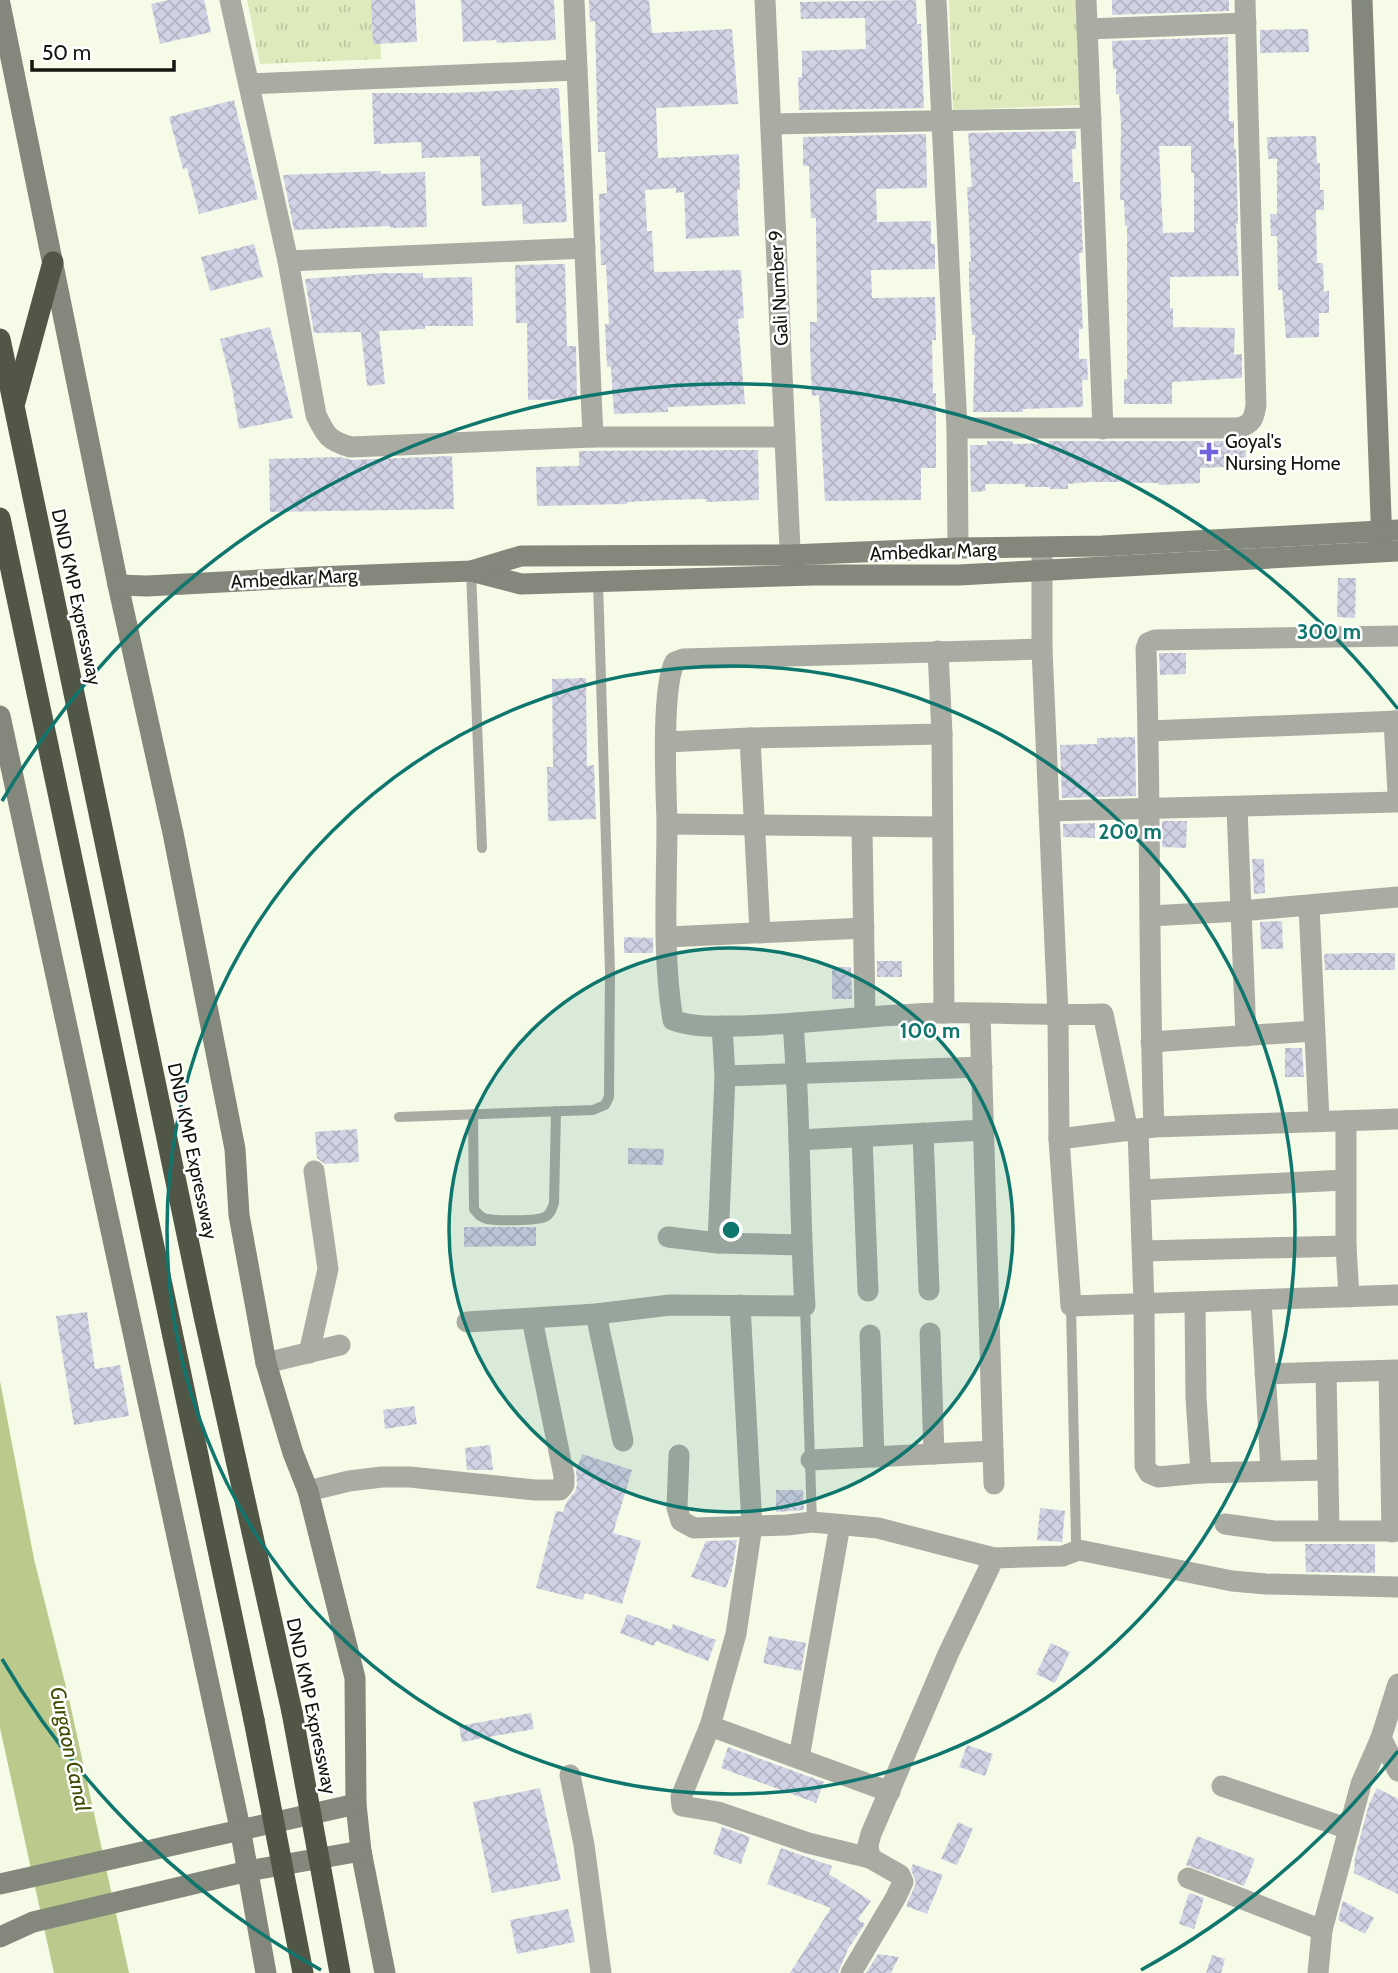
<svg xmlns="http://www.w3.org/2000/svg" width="1398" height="1973" font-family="Cabin,sans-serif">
	<defs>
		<pattern id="grass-tufts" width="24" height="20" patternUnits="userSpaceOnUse" patternTransform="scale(1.75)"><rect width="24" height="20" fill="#deeabc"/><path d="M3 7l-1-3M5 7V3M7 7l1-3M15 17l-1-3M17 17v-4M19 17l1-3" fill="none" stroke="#bec8a0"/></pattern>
		<pattern id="building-cross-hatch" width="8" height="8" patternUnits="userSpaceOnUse" patternTransform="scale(1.75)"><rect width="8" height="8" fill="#d2d2e5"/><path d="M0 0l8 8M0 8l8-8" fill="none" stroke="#b3b3c3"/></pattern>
	</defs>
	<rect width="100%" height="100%" fill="#f6fbe8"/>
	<!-- grass -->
	<g fill="url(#grass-tufts)">
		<polygon points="247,0 379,0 381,59 260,64"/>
		<polygon points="949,0 1076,0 1080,105 953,110"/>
	</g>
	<!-- water -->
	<polygon fill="#bbc98c" points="0,1381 34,1559 69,1699 129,1973 54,1973 0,1728"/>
	<!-- building -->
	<g fill="url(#building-cross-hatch)" fill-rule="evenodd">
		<polygon points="169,0 204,0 211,32 160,44 151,4"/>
		<polygon points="371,0 415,0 417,42 373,44"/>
		<polygon points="461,0 554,0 556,40 497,43 496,40 463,42"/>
		<polygon points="589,0 649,0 652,33 732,29 738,104 656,108 658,158 739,154 740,190 737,190 739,236 686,239 684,192 676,193 676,188 645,190 647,231 652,231 654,272 741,270 744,318 738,319 745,404 668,407 668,412 614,414 611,367 607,367 605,324 609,324 606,265 601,265 600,233 599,194 607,193 605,152 598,152 595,21 590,22"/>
		<polygon points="916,0 917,24 921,24 924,108 799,110 798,77 802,77 802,51 866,49 865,18 801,19 800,2"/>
		<polygon points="1112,0 1229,0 1229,11 1112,15"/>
		<polygon points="1308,29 1309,52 1260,53 1260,30"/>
		<path d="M 1228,37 L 1229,121 L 1234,121 L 1234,149 L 1236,149 L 1238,224 L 1236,224 L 1239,276 L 1170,277 L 1170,308 L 1173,308 L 1173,327 L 1235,328 L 1234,355 L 1242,354 L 1242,378 L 1172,382 L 1172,404 L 1124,404 L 1124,379 L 1127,379 L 1127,226 L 1125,226 L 1124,200 L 1120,200 L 1121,124 L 1119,94 L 1116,94 L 1116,69 L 1113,69 L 1112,41 ZM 1159,146 L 1191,146 L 1191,173 L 1194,173 L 1194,232 L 1163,233 Z"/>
		<polygon points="559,88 567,222 523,224 522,204 482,206 480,156 422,158 421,142 374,144 372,93 451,93"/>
		<polygon points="234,100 258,199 199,214 187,168 183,169 169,117"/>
		<polygon points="1076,131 1076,149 1072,149 1073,182 1080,182 1083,253 1079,253 1083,329 1079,329 1079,359 1087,359 1088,380 1082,380 1083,407 1023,409 1023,412 973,412 975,335 972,335 969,284 969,262 971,262 967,187 972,187 968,133"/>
		<polygon points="926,134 927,188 876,189 877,222 931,221 931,244 935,244 935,269 871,270 872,298 935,297 936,340 932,340 933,393 936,393 936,468 921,468 921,500 825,501 819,395 812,396 810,347 810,322 817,322 816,218 811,218 809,166 803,166 803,137"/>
		<polygon points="1316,136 1317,163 1320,163 1320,190 1324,190 1324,210 1316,210 1317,263 1323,263 1324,292 1329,291 1329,313 1319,313 1319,337 1286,338 1282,290 1278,290 1277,236 1271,236 1270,214 1277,214 1277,159 1268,159 1267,137"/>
		<polygon points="381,171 381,174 425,172 427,227 390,228 390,226 294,230 283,175"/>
		<polygon points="254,244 263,277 210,291 201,257"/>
		<polygon points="565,264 567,346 576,346 577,399 528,400 527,323 516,323 515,265"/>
		<polygon points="382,273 423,273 423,278 472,277 473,326 425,326 425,329 379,331 385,384 367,386 361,332 314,333 305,279"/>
		<polygon points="270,327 293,418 239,429 232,387 220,339"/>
		<polygon points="1246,439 1246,466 1200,468 1200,483 1159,485 1158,483 1132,483 1132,482 1089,482 1068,484 1068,489 1050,489 1050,487 1025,487 1025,484 985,484 986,491 971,492 970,445 987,445 987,441 1012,441 1013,444 1049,443 1049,441 1238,441"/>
		<polygon points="758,450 759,500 706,502 706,499 668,500 627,502 627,504 537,506 536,467 579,466 579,451"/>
		<polygon points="452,456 454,509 270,512 269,459 339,457 352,460"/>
		<polygon points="1338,578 1356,578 1355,618 1337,617"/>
		<polygon points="1159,653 1186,653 1186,674 1160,675"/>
		<polygon points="586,678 587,766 594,765 596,819 548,821 547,767 553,767 552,679"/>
		<polygon points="1135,737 1136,796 1062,798 1060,745 1097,744 1097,738"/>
		<polygon points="1162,821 1187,821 1186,848 1162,847"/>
		<polygon points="1095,823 1095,838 1063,837 1063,824"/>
		<polygon points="1252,859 1264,859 1265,893 1254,894"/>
		<polygon points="1282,921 1283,949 1261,949 1260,922"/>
		<polygon points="624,937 653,938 653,953 624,953"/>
		<polygon points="1356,953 1395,953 1395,970 1325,970 1324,954"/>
		<rect x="877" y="961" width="25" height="16"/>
		<polygon points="832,967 851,967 852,999 832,999"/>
		<polygon points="1285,1048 1302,1048 1304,1077 1285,1077"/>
		<polygon points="357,1129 359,1162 325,1164 317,1158 315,1132"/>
		<polygon points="628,1148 664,1149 663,1165 628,1164"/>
		<polygon points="464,1227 536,1227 536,1246 464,1247"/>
		<polygon points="87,1312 95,1369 120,1365 129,1416 74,1425 56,1316"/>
		<polygon points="414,1406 417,1424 385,1429 383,1410"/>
		<polygon points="490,1445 493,1470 467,1470 465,1448"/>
		<polygon points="582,1454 632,1470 613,1533 641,1541 622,1604 585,1593 583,1600 536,1588 556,1511 563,1512 567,1501 575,1492 577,1485 576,1471"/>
		<polygon points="776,1490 803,1490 804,1510 776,1512"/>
		<polygon points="1040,1508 1065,1511 1062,1542 1037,1540"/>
		<polygon points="737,1540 732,1571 726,1588 691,1577 706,1541"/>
		<polygon points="1305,1544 1375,1544 1375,1573 1306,1572"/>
		<polygon points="627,1614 671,1630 673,1624 716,1640 708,1661 656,1641 654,1646 620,1633"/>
		<polygon points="769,1636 806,1643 801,1671 763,1663"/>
		<polygon points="1051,1643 1070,1652 1055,1683 1036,1674"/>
		<polygon points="531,1713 534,1729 462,1742 459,1726"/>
		<polygon points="967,1745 993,1754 985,1776 959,1767"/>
		<polygon points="728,1747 824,1782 816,1803 721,1768"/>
		<polygon points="540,1788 561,1880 492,1893 473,1802"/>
		<polygon points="1377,1788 1398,1799 1398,1894 1354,1873 1355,1857 1369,1804"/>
		<polygon points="958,1822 973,1829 957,1865 941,1859"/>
		<polygon points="722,1827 750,1837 741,1864 713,1854"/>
		<polygon points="1197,1836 1255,1859 1244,1886 1186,1865"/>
		<polygon points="781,1848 832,1866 829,1874 871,1901 858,1919 865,1924 848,1949 838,1973 790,1973 831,1908 767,1884"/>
		<polygon points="913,1864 943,1875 927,1914 906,1906 916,1883 911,1869"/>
		<polygon points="1189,1893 1204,1898 1194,1929 1179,1924"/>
		<polygon points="1343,1901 1374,1918 1365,1934 1338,1920"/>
		<polygon points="568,1909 575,1942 517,1954 510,1920"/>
		<polygon points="878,1954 899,1957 891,1973 866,1973"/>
		<polygon points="1212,1955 1225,1959 1221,1973 1206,1973"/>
	</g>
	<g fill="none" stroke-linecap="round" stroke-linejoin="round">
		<!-- lane -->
		<g stroke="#aaaca4" stroke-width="10">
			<polyline points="471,571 482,848"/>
			<path d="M 473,1114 L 474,1209 C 478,1214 481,1218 487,1219 C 498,1221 536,1221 545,1217 C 551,1214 552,1208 554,1203 L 556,1111"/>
			<polyline points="399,1117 593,1110 605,1105 609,1097 610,972 598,582"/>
			<polyline points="805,1306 812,1522"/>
			<polyline points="1071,1306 1076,1541 1079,1550"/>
		</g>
		<!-- street -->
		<g stroke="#aaaca4" stroke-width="21">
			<path d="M 230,0 L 288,261 L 316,415 C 326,436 329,441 351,447 L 593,437 L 785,437"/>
			<polyline points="574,0 593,437"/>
			<polyline points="765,0 791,571"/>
			<polyline points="936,0 957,428 958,548"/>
			<polyline points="1086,0 1103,429"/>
			<polyline points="1087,29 1246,23"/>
			<polyline points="249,84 577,70"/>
			<polyline points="771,124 1091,118"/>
			<polyline points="288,261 585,248"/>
			<path d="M 957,428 L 1238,428 C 1252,424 1254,419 1256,405 L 1245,0"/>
			<polyline points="1042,548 1042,649 1058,1015 1059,1139 1071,1306 1398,1295"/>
			<path d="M 1042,649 L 683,659 L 675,662 C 661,687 666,789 667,822 C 667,887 662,956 673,1020 C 693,1028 720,1026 742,1026 C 809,1024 876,1014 943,1013 C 996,1012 1050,1016 1103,1014 L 1128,1131"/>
			<polyline points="938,651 942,734 944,1013"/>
			<polyline points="1394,721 1398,793"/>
			<polyline points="1149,731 1398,721"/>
			<polyline points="750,738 760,933"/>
			<polyline points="666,742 750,738 942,734"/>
			<polyline points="1237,808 1246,1036"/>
			<polyline points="1049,811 1398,802"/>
			<polyline points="667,824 941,827"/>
			<polyline points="862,828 865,1017"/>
			<polyline points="1309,906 1319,1120"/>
			<polyline points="1150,916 1241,911 1398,897"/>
			<polyline points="667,937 864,928"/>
			<polyline points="980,1014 994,1484"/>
			<polyline points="1151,1042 1314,1031"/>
			<polyline points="725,1076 982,1067"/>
			<polyline points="1346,1121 1346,1246 1349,1297"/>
			<path d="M 1154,1127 C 1148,968 1151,808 1146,649 L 1148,643 L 1155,640 L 1398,636"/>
			<polyline points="1138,1130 1144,1304 1145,1466 1149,1473 1158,1477 1201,1473 1328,1470"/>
			<polyline points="923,1133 929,1290"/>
			<polyline points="862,1137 868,1291"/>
			<polyline points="1059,1139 1154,1127 1398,1119"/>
			<polyline points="799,1140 984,1130"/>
			<polyline points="1141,1190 1345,1180"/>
			<polyline points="668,1237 718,1243 801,1245"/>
			<polyline points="718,1243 725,1076 722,1026"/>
			<polyline points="1143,1251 1346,1246"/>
			<polyline points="1261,1300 1271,1471"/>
			<polyline points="1195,1303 1196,1398 1201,1473"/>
			<polyline points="740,1305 752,1526 736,1634 710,1726 681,1797 682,1806 718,1812 808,1843 870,1858"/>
			<polyline points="596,1314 623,1441"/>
			<path d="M 467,1322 L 596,1314 L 670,1305 L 805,1306 C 799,1212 801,1118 793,1024"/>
			<polyline points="930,1333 934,1454"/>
			<polyline points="870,1335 874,1457"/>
			<polyline points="309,1353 328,1269 314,1171"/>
			<polyline points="266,1363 340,1345"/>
			<polyline points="1389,1371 1392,1532"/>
			<polyline points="1326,1372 1329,1530"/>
			<polyline points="1265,1374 1398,1370"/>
			<polyline points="679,1455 677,1508 681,1521 694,1528 787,1525 812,1522 878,1528 994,1558"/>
			<polyline points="811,1460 993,1451"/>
			<polyline points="308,1491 349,1481 382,1477 410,1477 535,1490 560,1490 564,1485 564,1476 532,1319"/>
			<polyline points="1225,1524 1274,1531 1398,1531"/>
			<polyline points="710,1726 890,1792"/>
			<polyline points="1381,1738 1398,1771"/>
			<polyline points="799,1758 840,1525"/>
			<polyline points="570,1775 584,1845 601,1973"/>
			<polyline points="1222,1786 1349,1829"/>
			<polyline points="1188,1878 1322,1930"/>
			<polyline points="851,1973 896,1897 903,1882 900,1875 870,1858 868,1845 871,1834 949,1652 994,1558 1063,1556 1079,1550 1232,1581 1266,1584 1398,1587"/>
			<polyline points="1318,1973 1322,1930 1361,1784 1381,1738 1398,1684"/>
		</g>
		<!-- secondary -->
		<g stroke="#84877b" stroke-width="21">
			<polyline points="1362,0 1382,544"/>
			<polyline points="0,4 118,585 173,833 235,1149 239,1215 266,1363 293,1453 308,1491 355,1678 356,1804 361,1851 385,1973"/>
			<polyline points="471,571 521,584 814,575 959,575 1398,551"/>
			<polyline points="118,585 147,586 316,577 471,571 521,556 790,555 958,548 1102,546 1398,530"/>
			<polyline points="0,716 240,1828 266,1973"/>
			<polyline points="0,1884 356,1804"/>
			<polyline points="0,1937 33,1922 248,1871 361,1851"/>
		</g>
		<!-- highway -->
		<g stroke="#525646" stroke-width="21">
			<polyline points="0,339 204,1316 292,1712"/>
			<polyline points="15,402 53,262"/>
			<polyline points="0,518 254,1720"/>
		</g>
		<!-- highway-bridge -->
		<g stroke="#525646" stroke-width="21">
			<polyline points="292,1712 340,1973"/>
			<polyline points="254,1720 303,1973"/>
		</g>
	</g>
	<!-- distance rings -->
	<circle cx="731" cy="1230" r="282" fill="#0f766e" fill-opacity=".12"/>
	<g fill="none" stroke="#0f766e" stroke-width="3.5">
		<circle cx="731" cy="1230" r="282"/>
		<circle cx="731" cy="1230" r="564"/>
		<path d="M1398 1751A846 846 0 0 1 1141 1970M321 1970A846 846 0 0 1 2 1659M2 801A846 846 0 0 1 1398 709"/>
	</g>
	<!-- markers -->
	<path fill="#7362dd" stroke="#fff" stroke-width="2.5" d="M1205.5 441.5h7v7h7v7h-7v7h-7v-7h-7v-7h7z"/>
	<g text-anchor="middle" stroke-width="5" stroke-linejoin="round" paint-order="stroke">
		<!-- street labels -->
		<g font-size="19" fill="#13150e" stroke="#fff">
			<text transform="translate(778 288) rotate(-93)" y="7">Gali Number 9</text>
			<text transform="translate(933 551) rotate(-2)" y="7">Ambedkar Marg</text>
			<text transform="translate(294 578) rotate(-3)" y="7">Ambedkar Marg</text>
			<text transform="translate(77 597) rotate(78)" y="7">DND KMP Expressway</text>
			<text transform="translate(193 1151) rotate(78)" y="7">DND KMP Expressway</text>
			<text transform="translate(312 1706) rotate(78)" y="7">DND KMP Expressway</text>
		</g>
		<!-- poi labels -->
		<g font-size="19" fill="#13150e" stroke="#fff" text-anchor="start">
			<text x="1225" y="448">Goyal's<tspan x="1225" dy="22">Nursing Home</tspan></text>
		</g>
		<!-- water labels -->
		<g font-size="21" font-style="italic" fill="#404b01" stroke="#fff">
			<text transform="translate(70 1749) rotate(78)" y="7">Gurgaon Canal</text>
		</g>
	</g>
	<circle cx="731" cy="1230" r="10" fill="#0f766e" stroke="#fff" stroke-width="3.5"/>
	<g font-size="21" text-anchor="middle" font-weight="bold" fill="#0f766e" stroke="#fff" stroke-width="5" stroke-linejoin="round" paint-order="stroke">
		<text x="1329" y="639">300 m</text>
		<text x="1130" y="839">200 m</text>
		<text x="930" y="1038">100 m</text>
	</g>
	<!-- scale -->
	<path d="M32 60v10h142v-10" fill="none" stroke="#13150e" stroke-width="3.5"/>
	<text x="42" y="60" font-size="21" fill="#13150e" stroke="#ffffff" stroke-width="5" paint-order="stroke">50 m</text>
</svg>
